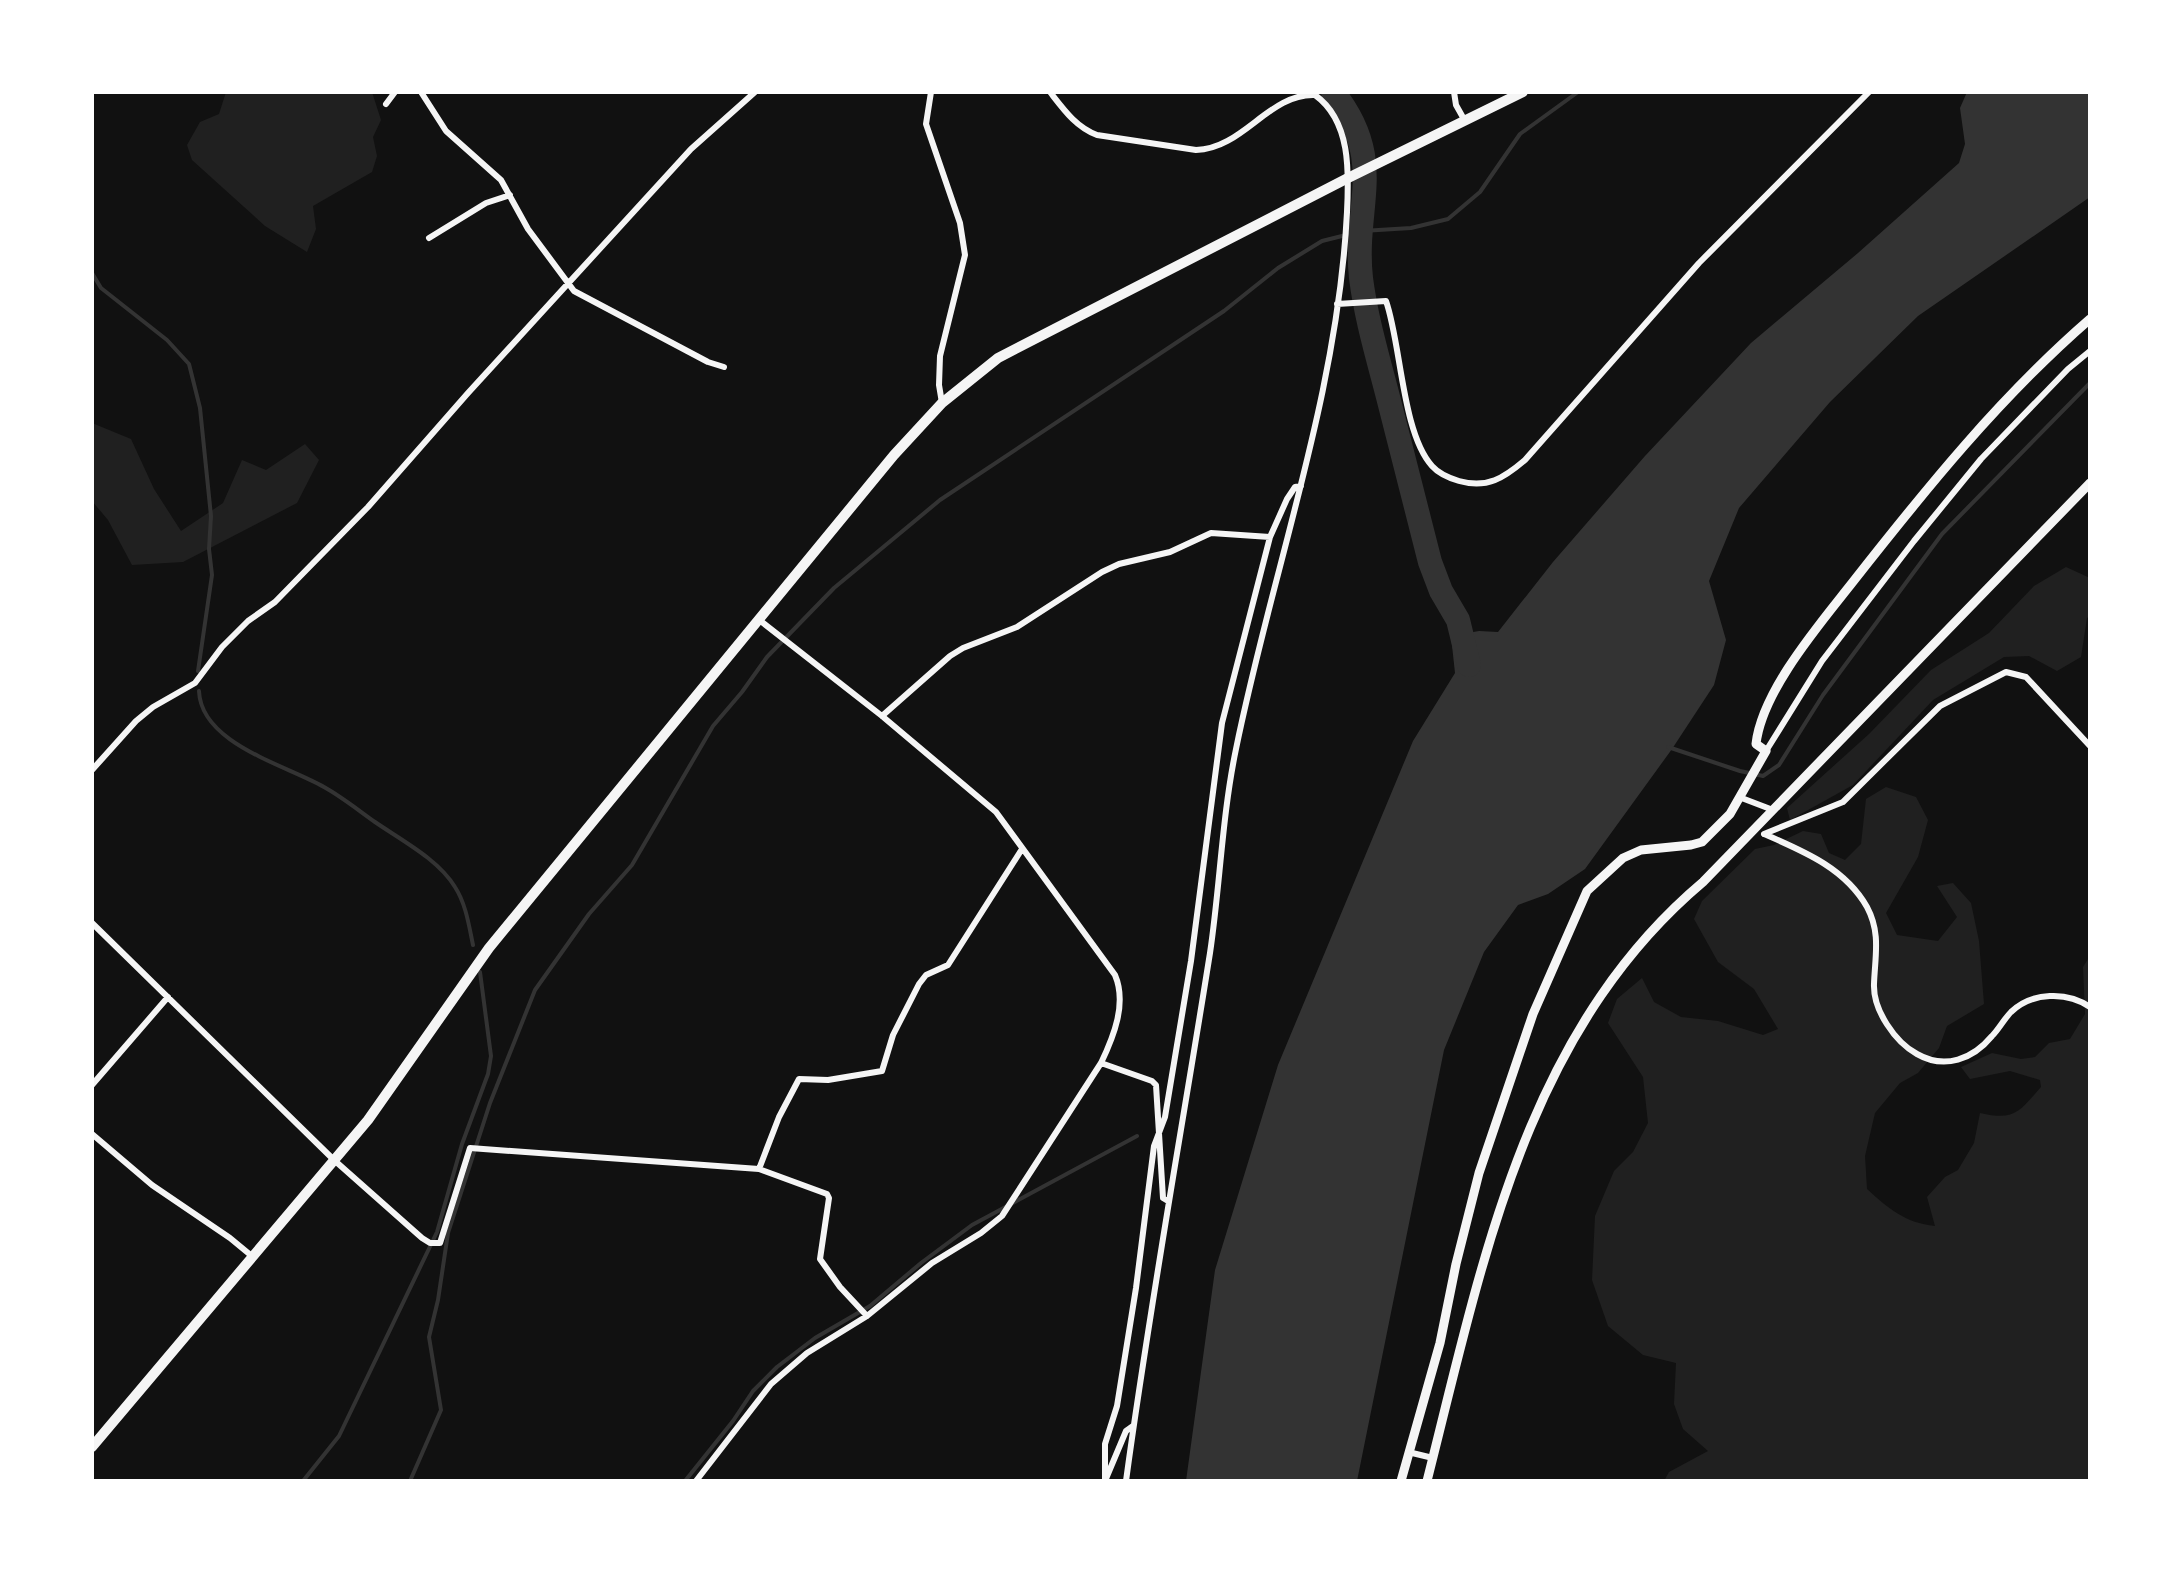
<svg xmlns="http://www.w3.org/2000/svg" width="2182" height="1573" font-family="Mulish,sans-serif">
	<rect width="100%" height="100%" fill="#111"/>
	<path fill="#202020" d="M 226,92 L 372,92 L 381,120 L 373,137 L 377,156 L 372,172 L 313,206 L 316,229 L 307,252 L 265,226 L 192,160 L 187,145 L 200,122 L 219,114 Z
		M 92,423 L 131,439 L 154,489 L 181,531 L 223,503 L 242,460 L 266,470 L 305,444 L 319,460 L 297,503 L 183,562 L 132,565 L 108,520 L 92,501 Z
		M 2066,567 L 2090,578 L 2090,616 L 2087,618 L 2081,657 L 2057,671 L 2029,656 L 2004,657 L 1933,700 L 1853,785 L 1790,820 L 1787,808 L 1869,734 L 1931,670 L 1989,633 L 2034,586 Z
		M 1886,787 L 1916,797 L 1928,820 L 1918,857 L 1886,913 L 1897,935 L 1938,941 L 1957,917 L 1937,886 L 1953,883 L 1971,903 L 1979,941 L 1984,1004 L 1947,1026 L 1939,1048 L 1918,1073 L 1900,1083 L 1875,1113 L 1865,1156 L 1867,1189 C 1888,1208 1905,1223 1935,1226 L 1927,1197 L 1945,1177 L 1958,1170 L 1974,1143 L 1980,1113 C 2015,1121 2019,1112 2041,1087 L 2040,1080 L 2010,1071 L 1970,1079 L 1961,1067 L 1992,1053 L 2021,1059 L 2035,1057 L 2049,1043 L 2070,1039 L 2085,1014 L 2083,967 L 2090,956 L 2090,1481 L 1664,1481 L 1669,1472 L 1708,1451 L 1683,1429 L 1674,1404 L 1676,1363 L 1643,1355 L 1608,1326 L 1592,1280 L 1595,1216 L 1614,1171 L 1633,1152 L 1648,1123 L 1643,1077 L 1608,1023 L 1617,999 L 1642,978 L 1654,1002 L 1681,1017 L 1718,1021 L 1763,1035 L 1778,1029 L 1754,989 L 1718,962 L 1694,919 L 1702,901 L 1755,849 L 1774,845 L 1803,831 L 1821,834 L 1829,853 L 1845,860 L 1861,844 L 1866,799 Z"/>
	<path fill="#333" d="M 1967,92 L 2090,92 L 2090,197 L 1918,316 L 1830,402 L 1739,508 L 1709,581 L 1726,640 L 1714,685 L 1672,749 L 1585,869 L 1548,894 L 1518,905 L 1484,952 L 1444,1050 L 1357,1481 L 1186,1481 L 1215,1270 L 1278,1065 L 1413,741 L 1455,673 L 1451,636 L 1479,631 L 1498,632 L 1553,562 L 1645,456 L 1751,343 L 1858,253 L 1959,163 L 1965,144 L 1960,108 Z"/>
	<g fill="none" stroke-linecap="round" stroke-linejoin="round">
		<path stroke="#333" stroke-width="4" d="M 92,273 L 101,288 L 167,340 L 189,364 L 200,408 L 211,516 L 209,549 L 212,575 L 198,671
			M 199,691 C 201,744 286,765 324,787 C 342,797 358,810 375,822 C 401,840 438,859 455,887 C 466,904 469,926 473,945
			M 1668,747 L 1740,771 L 1763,776 L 1779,765 L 1823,695 L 1942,534 L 2090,383
			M 303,1481 L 339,1436 L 437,1232 L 462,1144 L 488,1074 L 491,1056 L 480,972
			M 410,1481 L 441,1410 L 429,1337 L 438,1300 L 448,1233 L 490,1103 L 535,990 L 589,914 L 632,865 L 713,726 L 742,692 L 767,657 L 834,588 L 940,500 L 1224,311 L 1278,268 L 1322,241 L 1362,231 L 1411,228 L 1448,219 L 1480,192 L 1520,134 L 1578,92
			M 685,1481 L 733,1421 L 753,1391 L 777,1367 L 815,1338 L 870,1306 L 921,1263 L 972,1225 L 1137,1136"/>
		<path stroke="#333" stroke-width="24" d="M 1333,92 C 1388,161 1353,205 1361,278 C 1366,318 1378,358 1388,397 C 1402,452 1416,507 1430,562 L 1441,591 L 1458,620 L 1469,665"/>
		<path stroke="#f5f5f5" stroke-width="6" d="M 421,92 L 446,131 L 501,180 L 528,229 L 574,291 L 708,362 L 724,367
			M 931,92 L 926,124 L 960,223 L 965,255 L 940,356 L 939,385 L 942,403
			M 1050,92 C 1064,110 1076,127 1097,135 L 1196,150 C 1243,149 1269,93 1315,95 C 1351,121 1349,172 1347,212 C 1338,395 1272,571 1236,749 C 1222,816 1220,886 1210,953 C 1182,1129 1150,1304 1126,1481
			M 1454,92 L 1456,105 L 1465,121
			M 386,104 L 395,92
			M 429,238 L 486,203 L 510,195
			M 1337,304 L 1386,301 C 1401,343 1402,433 1432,466 C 1439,474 1449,478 1459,481 C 1487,489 1504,478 1525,460 L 1699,263 L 1869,92
			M 882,716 L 950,656 L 963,648 L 1017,627 L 1102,572 L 1119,564 L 1170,552 L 1211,533 L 1270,537
			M 1766,751 L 1822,661 L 1914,541 L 1981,459 L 2068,369 L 2090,351
			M 92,770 L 136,721 L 153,707 L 195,683 L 222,647 L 248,621 L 275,602 L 368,507 L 468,393 L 691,149 L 755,92
			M 1739,797 L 1773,810
			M 1764,834 C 1803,851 1845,868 1867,907 C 1881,933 1875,956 1874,984 C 1873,1010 1895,1042 1917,1054 C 1945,1070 1973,1059 1992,1036 C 1999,1029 2004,1019 2011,1012 C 2032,992 2067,991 2090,1007
			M 1764,834 L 1843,802 L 1940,706 L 2006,672 L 2026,677 L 2090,746
			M 92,923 L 334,1160 L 422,1238 L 430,1243 L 440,1243 L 470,1148 L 759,1169 L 779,1117 L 799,1079 L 828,1080 L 882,1071 L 893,1035 L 919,984 L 926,975 L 948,965 L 1022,849
			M 1101,1063 L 1152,1081 L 1156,1085 L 1163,1198 L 1168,1201
			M 92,1085 L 168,997
			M 92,1134 L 152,1185 L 230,1238 L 253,1257
			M 759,1169 L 827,1194 L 829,1198 L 820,1259 L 840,1287 L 867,1316
			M 1408,1452 L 1433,1458
			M 696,1481 L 771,1384 L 807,1353 L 867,1316 L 932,1263 L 981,1233 L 1002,1216 L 1101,1063 C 1114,1036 1127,1003 1115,975 L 996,812 L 882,716 L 758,619
			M 1105,1481 L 1105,1444 L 1117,1406 L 1136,1288 L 1154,1146 L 1165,1117 L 1191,961 L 1222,723 L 1270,537 L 1287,499 L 1295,487 L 1301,486
			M 1105,1481 L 1126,1431 L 1133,1426"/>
		<path stroke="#f5f5f5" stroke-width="9" d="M 1401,1481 L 1440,1343 L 1456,1264 L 1479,1173 L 1533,1014 L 1587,891 L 1623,858 L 1641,850 L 1691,845 L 1702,842 L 1730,814 L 1766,751 L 1756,744 C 1762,691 1819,625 1852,583 C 1925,490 2000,397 2090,319
			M 1427,1481 C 1482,1265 1524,1033 1703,882 L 2090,483"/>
		<path stroke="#f5f5f5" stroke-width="10" d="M 92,1447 L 368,1120 L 489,948 L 894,455 L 942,403 L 998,358 L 1346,179 L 1523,92"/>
	</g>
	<rect width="2182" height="1573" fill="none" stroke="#ffffff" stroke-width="188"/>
</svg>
